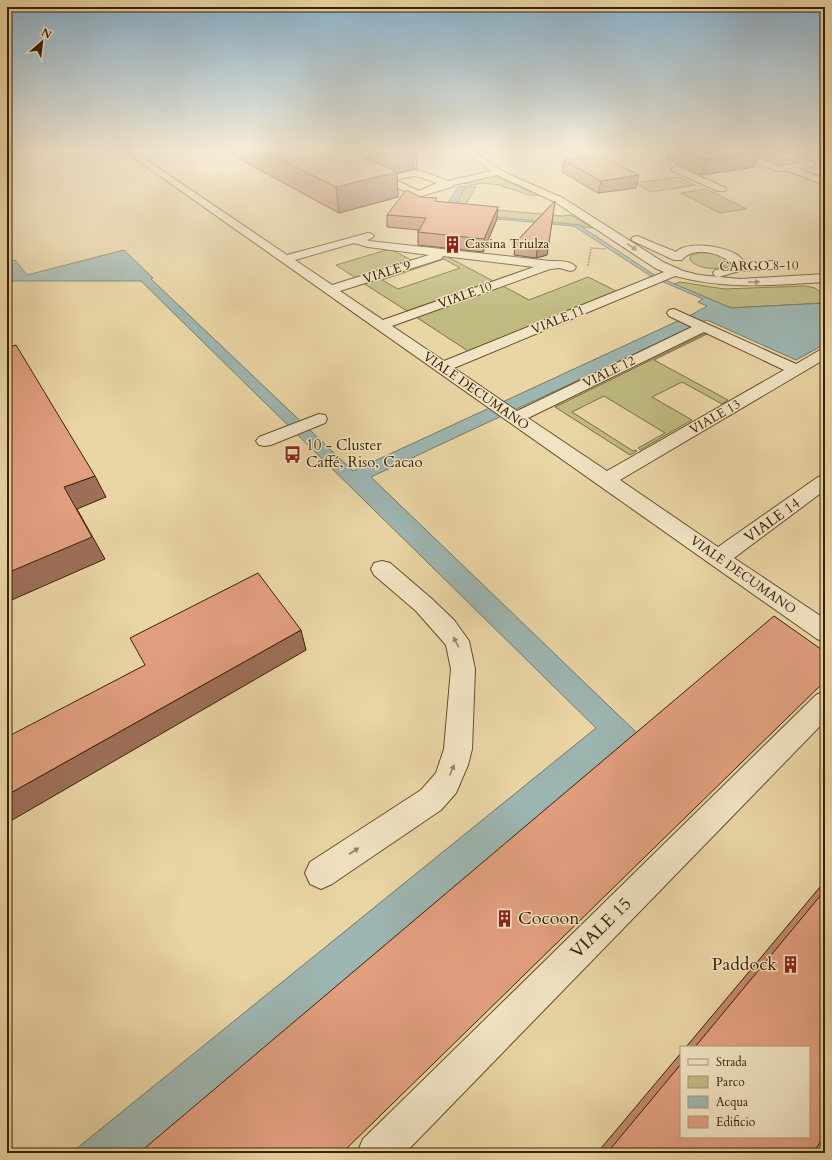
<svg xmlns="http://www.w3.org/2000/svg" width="832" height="1160" font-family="Cardo,serif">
	<rect width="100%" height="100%" fill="#ead5a4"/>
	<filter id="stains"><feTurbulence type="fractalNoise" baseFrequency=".005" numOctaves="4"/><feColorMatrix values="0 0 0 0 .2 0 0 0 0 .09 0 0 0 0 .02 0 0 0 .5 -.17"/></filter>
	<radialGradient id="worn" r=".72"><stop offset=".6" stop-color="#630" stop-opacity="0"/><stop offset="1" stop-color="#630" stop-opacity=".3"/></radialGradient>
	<path fill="#bfbb80" stroke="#7c6e42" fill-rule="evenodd" d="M 494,176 L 539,195 C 528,198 514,188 503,187 L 503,185 L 479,183 L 477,185 L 461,183 Z
		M 678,177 L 695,185 L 651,192 L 635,183 Z
		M 466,186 L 476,187 L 464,207 L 562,216 L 571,215 L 593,228 L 451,213 Z
		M 706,189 L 747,209 L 720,213 L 681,193 Z
		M 390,249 L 411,260 L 356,278 L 336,265 Z
		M 699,253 C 709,253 722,253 728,263 L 727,265 C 716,271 698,269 690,260 L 691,255 Z
		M 446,256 L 493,281 L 407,311 L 363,283 ZM 444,259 L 460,268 L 398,289 L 382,280 Z
		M 588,277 L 616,291 L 468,351 L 416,317 L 503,286 L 529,300 Z
		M 680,282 L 724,289 L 805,286 L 815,288 L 825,296 L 825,303 L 731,308 L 674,284 Z
		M 706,333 L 707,334 L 654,360 L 728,400 L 722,404 L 682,382 L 652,397 L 692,420 L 640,450 L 638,448 L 665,433 L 604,396 L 572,412 L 633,451 L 635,450 L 637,451 L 630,455 L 555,407 Z"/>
	<path fill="#9db6b1" stroke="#757a6b" d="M 466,186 L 452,213 L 581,225 L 582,227 L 656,276 L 731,308 L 825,303 L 825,344 L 796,360 L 707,320 L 371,477 L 638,734 L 143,1153 L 71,1153 L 596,728 L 141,281 L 7,281 L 7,262 L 15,260 L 27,275 L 124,250 L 153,278 L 151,279 L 353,471 L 693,314 L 707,306 L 698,302 L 703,299 L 652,277 L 574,226 L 441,214 L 458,187 Z"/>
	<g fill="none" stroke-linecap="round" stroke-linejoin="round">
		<defs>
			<path id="minor" d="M 123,150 L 132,150 L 287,255 L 368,233 L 372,234 L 374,236 L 372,238 L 367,240 L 369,241 L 550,261 C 559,261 570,260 576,267 L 574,270 L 570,271 L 560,268 L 550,269 L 392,326 L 444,361 L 664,272 L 655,268 L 555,202 L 497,175 L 454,185 L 452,187 L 418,197 L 384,182 L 382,180 L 384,178 L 413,170 L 425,172 L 448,181 L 491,171 L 462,150 L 471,150 L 508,174 L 563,198 L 663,262 L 683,271 L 699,275 L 740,279 L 825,274 L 825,282 C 771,285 729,290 675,276 L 454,368 L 517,411 L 692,327 L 669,316 L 667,313 L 669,310 L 674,309 L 796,364 L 820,350 L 825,349 L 825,359 L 620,480 L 718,547 L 818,477 L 825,475 L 825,490 L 734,558 L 825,619 L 825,642 L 817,639 ZM 413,176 L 420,177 L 437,183 L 419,191 L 396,180 ZM 354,243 L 368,247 L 429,255 L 332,285 L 295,260 ZM 443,256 L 534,267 L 383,320 L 340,291 L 441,259 ZM 704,332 L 784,370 L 607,471 L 528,418 Z
				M 776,150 L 813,162 L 815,164 L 813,166 L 799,169 L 825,179 L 825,185 L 788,171 L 776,171 L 744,159 L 743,157 L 747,154 ZM 777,155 L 800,163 L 780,166 L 758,158 Z
				M 676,166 L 724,187 L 726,189 L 724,191 L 718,191 L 673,171 L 671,169 Z
				M 637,236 L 676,252 C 687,239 742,247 744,264 L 772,261 L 776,262 L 778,265 L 776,268 L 772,269 L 739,271 L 719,277 L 715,276 L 713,273 L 715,270 L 727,268 L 732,263 C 719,253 694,245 682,260 L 674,260 L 633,241 L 631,239 L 633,237 Z
				M 319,414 L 325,415 L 327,419 L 325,423 L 271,445 L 265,446 L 259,445 L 256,441 L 259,437 Z
				M 382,561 L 390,563 L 432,599 L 454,620 L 469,641 L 475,669 L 472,749 L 468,765 L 456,793 L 441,810 L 332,884 L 321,889 L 310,884 L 305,873 L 310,862 L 421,790 L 436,773 L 444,749 L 451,669 L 446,645 L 416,611 L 374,575 L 371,569 L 374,563 Z
				M 825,691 L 825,721 L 405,1153 L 357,1153 L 363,1139 L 816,695 Z"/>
		</defs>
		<use href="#minor" stroke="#664e2b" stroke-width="2"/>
		<path stroke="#3a2103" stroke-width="1.5" stroke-dasharray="0.5 1" stroke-linecap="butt" d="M 588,266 L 591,248 L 605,249"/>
		<use href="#minor" fill="#f1e4c4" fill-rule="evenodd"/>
	</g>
	<path fill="#c2896d" stroke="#3a2103" d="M 223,150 L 428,150 L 417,152 L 417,169 L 413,169 L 397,173 L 398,197 L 339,213 Z
		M 669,150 L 756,150 L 760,151 L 754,167 L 701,175 L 667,159 Z
		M 564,160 L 636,188 L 598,193 L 562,172 Z
		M 421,197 L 497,219 L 483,252 L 418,245 L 418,232 L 419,230 L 387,227 L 387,215 Z
		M 555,201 L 547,255 L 536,258 L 514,255 L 516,242 Z
		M 825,881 L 825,1135 L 813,1153 L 597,1153 L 681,1053 L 681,1137 L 809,1047 L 686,1047 Z"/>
	<path fill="#9e6f59" stroke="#3a2103" d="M 395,150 L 413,150 L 413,169 L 397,173 L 398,197 L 339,213 L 336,187 L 364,158 Z
		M 417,150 L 428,150 L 417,152 Z
		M 760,151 L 754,167 L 701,175 L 706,159 Z
		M 639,175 L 636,188 L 598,193 L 601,181 Z
		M 498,207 L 497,219 L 483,252 L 484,239 Z
		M 549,242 L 547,255 L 536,258 L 538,245 Z
		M 95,476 L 106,497 L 77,509 L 105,559 L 7,602 L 7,573 L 64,487 Z
		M 301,630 L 306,650 L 7,823 L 7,795 Z
		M 7,671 L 10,679 L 7,680 Z"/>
	<path fill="#e29f7f" stroke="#3a2103" d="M 262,150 L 395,150 L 364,158 L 397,172 L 336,187 Z
		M 685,150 L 756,150 L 760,151 L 706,159 Z
		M 600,155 L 639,175 L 601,181 L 564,160 Z
		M 406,190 L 421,197 L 437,198 L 435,201 L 498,207 L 484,239 L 418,232 L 426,218 L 387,215 Z
		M 555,201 L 549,242 L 538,245 L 516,242 Z
		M 16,345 L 95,476 L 64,487 L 92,537 L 7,573 L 7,348 Z
		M 258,573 L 301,630 L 7,795 L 7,737 L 145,665 L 130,638 Z
		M 774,616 L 825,652 L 825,681 L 342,1153 L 139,1153 Z
		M 825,890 L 825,1135 L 813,1153 L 607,1153 L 681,1064 L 681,1137 L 809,1137 L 809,1047 L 695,1047 Z"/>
	<defs><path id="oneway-solid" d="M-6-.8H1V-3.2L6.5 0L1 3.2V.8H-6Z"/></defs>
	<g fill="#968264">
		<use href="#oneway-solid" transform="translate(632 247) rotate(33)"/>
		<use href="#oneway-solid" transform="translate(754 282) rotate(-3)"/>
		<use href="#oneway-solid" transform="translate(456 642) rotate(-117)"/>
		<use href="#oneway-solid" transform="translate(452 770) rotate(-66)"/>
		<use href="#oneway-solid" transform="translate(354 851) rotate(-33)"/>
	</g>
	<linearGradient id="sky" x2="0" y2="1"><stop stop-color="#8ab5d2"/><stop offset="0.48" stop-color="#f6ecd6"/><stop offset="1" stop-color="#f6ecd6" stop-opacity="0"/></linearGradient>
	<rect width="832" height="312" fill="url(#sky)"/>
	<defs>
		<symbol id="building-bare" viewBox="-9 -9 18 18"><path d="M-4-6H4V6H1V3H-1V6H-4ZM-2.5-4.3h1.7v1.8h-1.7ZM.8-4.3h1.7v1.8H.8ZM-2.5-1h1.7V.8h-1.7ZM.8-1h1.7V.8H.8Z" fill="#8f2418" stroke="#f1e4c4" stroke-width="2.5" paint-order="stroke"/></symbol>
		<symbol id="bus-bare" viewBox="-9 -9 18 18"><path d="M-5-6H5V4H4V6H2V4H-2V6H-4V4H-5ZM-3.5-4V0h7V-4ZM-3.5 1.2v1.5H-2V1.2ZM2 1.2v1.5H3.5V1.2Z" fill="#8f2418" stroke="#f1e4c4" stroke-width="2.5" paint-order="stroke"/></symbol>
	</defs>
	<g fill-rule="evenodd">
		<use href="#building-bare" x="440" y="232" width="25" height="25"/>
		<use href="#bus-bare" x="280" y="442" width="25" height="25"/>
		<use href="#building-bare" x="492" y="906" width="25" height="25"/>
		<use href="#building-bare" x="778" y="952" width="25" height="25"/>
	</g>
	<g text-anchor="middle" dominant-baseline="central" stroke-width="3" stroke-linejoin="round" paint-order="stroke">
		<g font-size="13" fill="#3a2103" stroke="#f1e4c4" text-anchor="start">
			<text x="465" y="244">Cassina Triulza</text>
		</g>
		<g font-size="13" fill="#3a2103" stroke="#f1e4c4">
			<text transform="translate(759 266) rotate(-1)">CARGO 8-10</text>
			<text transform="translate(387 272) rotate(-18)">VIALE 9</text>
			<text transform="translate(465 295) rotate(-20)">VIALE 10</text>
			<text transform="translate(558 320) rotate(-22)">VIALE 11</text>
			<text transform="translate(609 372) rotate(-26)">VIALE 12</text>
			<text transform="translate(476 391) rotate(35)">VIALE DECUMANO</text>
			<text transform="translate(715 417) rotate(-30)">VIALE 13</text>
			<text transform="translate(743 575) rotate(35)">VIALE DECUMANO</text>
		</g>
		<g font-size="15" fill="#3a2103" stroke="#f1e4c4" text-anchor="start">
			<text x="306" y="445">10 - Cluster<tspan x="306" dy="17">Caffé, Riso, Cacao</tspan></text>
		</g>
		<g font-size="15" fill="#3a2103" stroke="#f1e4c4">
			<text transform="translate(772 520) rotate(-36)">VIALE 14</text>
		</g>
		<g font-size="18" fill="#3a2103" stroke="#f1e4c4" text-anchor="start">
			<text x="518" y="918">Cocoon</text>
			<text x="777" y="964" text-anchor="end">Paddock</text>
		</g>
		<g font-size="18" fill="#3a2103" stroke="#f1e4c4">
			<text transform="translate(601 928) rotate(-45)">VIALE 15</text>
		</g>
	</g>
	<rect width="832" height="1160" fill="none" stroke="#ead5a4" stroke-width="24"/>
	<rect x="8" y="8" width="816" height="1144" fill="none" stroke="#3a2103" stroke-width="2"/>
	<rect x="12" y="12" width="808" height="1136" fill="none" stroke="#3a2103"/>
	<rect x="680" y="1046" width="130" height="92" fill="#f1e4c4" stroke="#a89677"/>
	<rect x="688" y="1059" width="20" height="6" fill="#f1e4c4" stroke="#a89677"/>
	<text x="716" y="1066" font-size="12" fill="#3a2103">Strada</text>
	<rect x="688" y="1076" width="20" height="12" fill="#bfbb80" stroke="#a89677"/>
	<text x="716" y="1086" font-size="12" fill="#3a2103">Parco</text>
	<rect x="688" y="1096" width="20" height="12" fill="#9db6b1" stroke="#a89677"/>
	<text x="716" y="1106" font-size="12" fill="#3a2103">Acqua</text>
	<rect x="688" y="1116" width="20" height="12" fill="#e29f7f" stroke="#a89677"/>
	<text x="716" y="1126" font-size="12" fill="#3a2103">Edificio</text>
	<g transform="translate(42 42) rotate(28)" stroke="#f1e4c4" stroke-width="3" paint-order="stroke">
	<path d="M0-3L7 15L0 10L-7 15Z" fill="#3a2103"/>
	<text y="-6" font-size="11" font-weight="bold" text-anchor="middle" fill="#3a2103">N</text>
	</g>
	<rect width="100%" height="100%" filter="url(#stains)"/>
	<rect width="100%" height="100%" fill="url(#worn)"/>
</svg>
